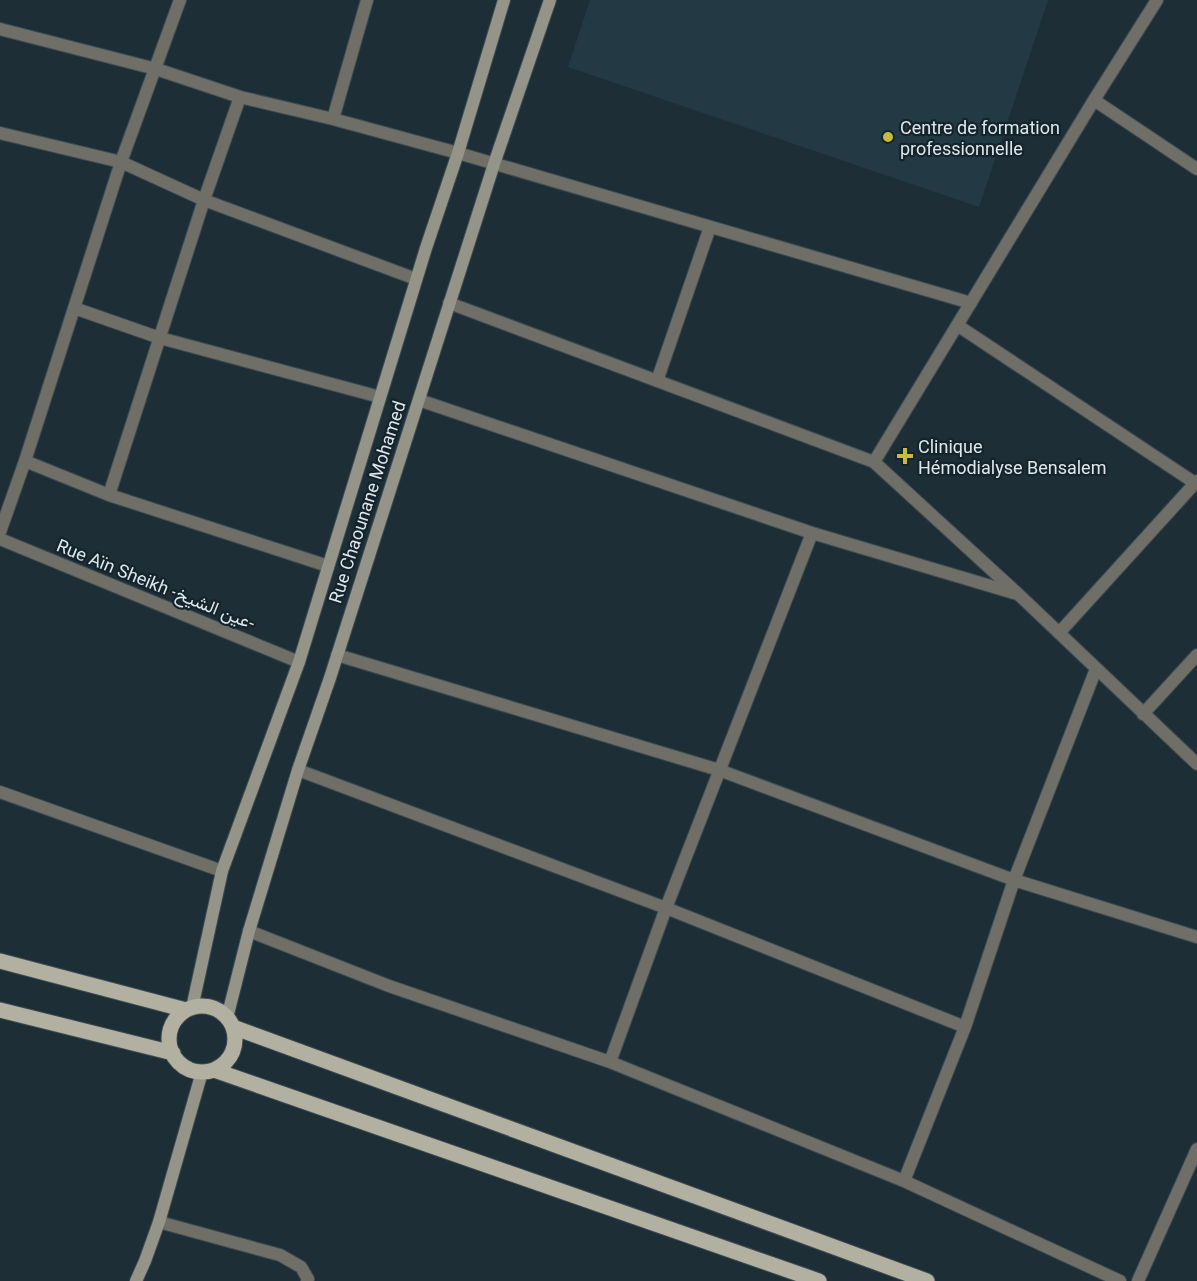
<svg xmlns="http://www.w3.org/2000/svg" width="1197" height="1281" font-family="Roboto,Vazirmatn,sans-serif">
	<rect width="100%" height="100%" fill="#1e2e36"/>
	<path fill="#233a45" d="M 590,0 L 1048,0 L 979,207 L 568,67 Z"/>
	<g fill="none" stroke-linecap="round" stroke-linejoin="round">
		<defs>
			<path id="street" d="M 0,29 L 156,69 L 240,97 L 333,119 L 458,153 L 971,303
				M 1094,100 L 1197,169
				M 333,119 L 367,0
				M 0,133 L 121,162 L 204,200 L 416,279
				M 449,303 L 874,462 L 1018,594 L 1197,764
				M 74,308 L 160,338 L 380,397
				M 957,325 L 1195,483
				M 657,381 L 710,227
				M 419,400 L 812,533 L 1014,593
				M 25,461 L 109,495 L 328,566
				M 874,462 L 1094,100 L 1157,0
				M 109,495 L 204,200 L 240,97
				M 0,532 L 25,461 L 121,162 L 180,0
				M 0,539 L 299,662
				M 1059,633 L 1197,481
				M 337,655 L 719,770 L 1014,880 L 1197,937
				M 1143,714 L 1197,655
				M 298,770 L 666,908 L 965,1027
				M 0,792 L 222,871
				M 249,931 L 389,986 L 610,1062 L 904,1181 L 1120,1281
				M 610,1062 L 666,908 L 812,533
				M 904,1181 L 965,1027 L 1014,880 L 1096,669
				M 159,1222 L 280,1255 L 301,1267 L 308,1279 L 307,1281
				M 1138,1281 L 1197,1149"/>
			<path id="secondary" d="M 192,1008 L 222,871 L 299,662 L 426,248 L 458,153 L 504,0
				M 227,1018 L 249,931 L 298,770 L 330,678 L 494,164 L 550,0
				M 136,1281 L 145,1261 L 159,1222 L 202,1072"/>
			<path id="primary" d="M 0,961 L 186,1010
				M169 1039a33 33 0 1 1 66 0a33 33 0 1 1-66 0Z
				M 0,1010 L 173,1053
				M 233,1027 L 927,1281
				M 214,1070 L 819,1281"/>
		</defs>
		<use href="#street" stroke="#3d4c53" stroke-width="14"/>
		<use href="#secondary" stroke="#3d4c53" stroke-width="14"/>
		<use href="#primary" stroke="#3d4c53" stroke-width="17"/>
		<use href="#street" stroke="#6f6e67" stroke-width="12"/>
		<use href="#secondary" stroke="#959488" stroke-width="12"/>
		<use href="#primary" stroke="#b2b1a1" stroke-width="15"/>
	</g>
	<g fill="#c7bb3b" stroke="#15242c" stroke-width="2">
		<circle cx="888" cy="137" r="6"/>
		<path d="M902 447h6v6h6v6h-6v6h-6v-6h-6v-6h6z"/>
	</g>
	<g text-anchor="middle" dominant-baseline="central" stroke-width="4.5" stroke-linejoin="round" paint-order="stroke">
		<g font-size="18" fill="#dde7ec" stroke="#15242c" text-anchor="start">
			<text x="900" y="127">Centre de formation<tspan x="900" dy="21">professionnelle</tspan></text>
			<text x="918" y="446">Clinique<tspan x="918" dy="21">Hémodialyse Bensalem</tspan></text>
		</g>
		<g font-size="18" fill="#dde7ec" stroke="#15242c">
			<text transform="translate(367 502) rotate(-72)">Rue Chaounane Mohamed</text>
			<text transform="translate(156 584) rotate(22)">Rue Aïn Sheikh -عين الشيخ-</text>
		</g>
	</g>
</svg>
